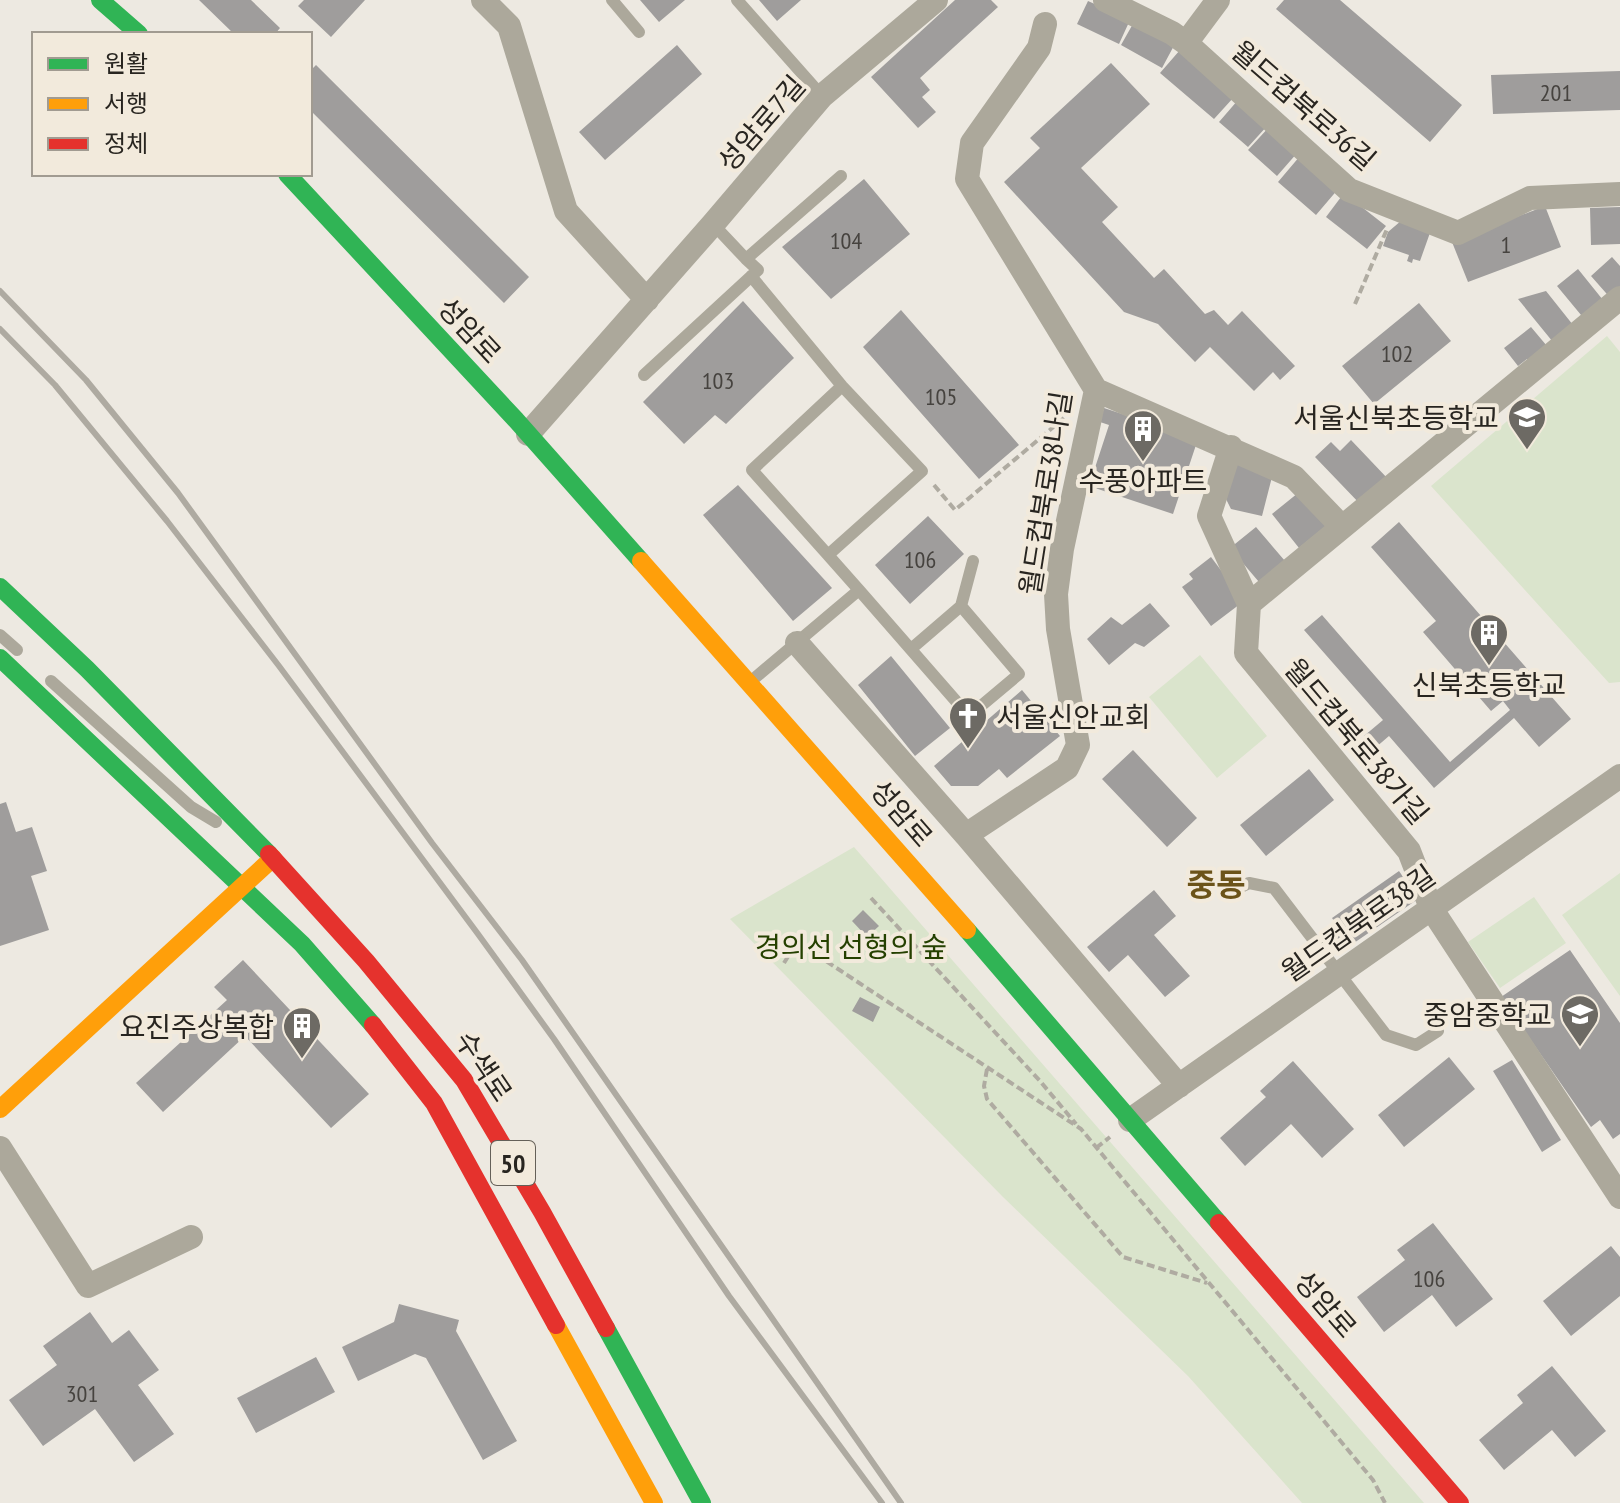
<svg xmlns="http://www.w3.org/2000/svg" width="1620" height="1503" font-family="'PT Sans Narrow','Noto Sans KR',sans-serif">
	<rect width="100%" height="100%" fill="#ede9e1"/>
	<path fill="#dae4cc" d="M 1607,336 L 1620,352 L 1620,682 L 1609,683 L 1431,486 Z
		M 1200,655 L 1267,736 L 1217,778 L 1149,697 Z
		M 854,847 L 1424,1503 L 1302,1503 L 1188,1376 L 1003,1197 L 730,919 Z
		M 1620,873 L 1620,996 L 1562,915 Z
		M 1534,897 L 1566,943 L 1500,988 L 1468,942 Z"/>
	<path fill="#9f9d9c" d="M 199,0 L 251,0 L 280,28 L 275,34 L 234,34 Z
		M 304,0 L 365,0 L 331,37 L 298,6 Z
		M 640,0 L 685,0 L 659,22 Z
		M 759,0 L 801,0 L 777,21 Z
		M 955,0 L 991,0 L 998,7 L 920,78 L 930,90 L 922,97 L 936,112 L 918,128 L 871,77 Z
		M 1284,0 L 1340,0 L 1462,105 L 1430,142 L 1276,9 Z
		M 1088,1 L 1130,20 L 1119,44 L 1077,24 Z
		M 1134,22 L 1177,40 L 1162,68 L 1121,45 Z
		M 677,45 L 702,74 L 605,160 L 579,132 Z
		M 1180,50 L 1234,97 L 1214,119 L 1160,73 Z
		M 1111,63 L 1150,104 L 1081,168 L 1118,207 L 1102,222 L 1154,278 L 1164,269 L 1205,314 L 1214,310 L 1228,325 L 1242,311 L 1295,366 L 1280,380 L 1273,372 L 1254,391 L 1210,347 L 1195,362 L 1158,324 L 1124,312 L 1004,182 L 1040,148 L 1030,138 Z
		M 316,65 L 529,277 L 504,303 L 310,110 L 310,71 Z
		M 1620,71 L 1620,110 L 1493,114 L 1491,75 Z
		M 1238,100 L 1268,125 L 1248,147 L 1219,122 Z
		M 1270,126 L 1298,152 L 1277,176 L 1248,150 Z
		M 1300,156 L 1339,188 L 1316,215 L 1278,182 Z
		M 864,179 L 910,234 L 831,299 L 782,247 Z
		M 1344,193 L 1386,226 L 1367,249 L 1326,217 Z
		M 1545,206 L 1561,247 L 1468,282 L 1452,242 Z
		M 1620,207 L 1620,244 L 1591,245 L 1590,208 Z
		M 1402,220 L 1431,230 L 1420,261 L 1413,259 L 1412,263 L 1407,261 L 1409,255 L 1383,246 L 1388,232 Z
		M 1612,257 L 1620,266 L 1620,295 L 1613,301 L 1591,276 Z
		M 1578,269 L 1607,305 L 1586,321 L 1557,286 Z
		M 1546,291 L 1577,330 L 1557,347 L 1518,299 Z
		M 743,301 L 794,358 L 726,424 L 715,415 L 684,444 L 643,402 Z
		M 1419,303 L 1451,341 L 1374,404 L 1342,366 Z
		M 901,310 L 1019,445 L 979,479 L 863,347 Z
		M 1531,327 L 1552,352 L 1534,367 L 1527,359 L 1518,366 L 1504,348 Z
		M 1104,408 L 1198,439 L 1173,514 L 1089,486 L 1109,425 L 1100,422 Z
		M 1351,440 L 1389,480 L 1362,506 L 1315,457 L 1331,442 L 1340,451 Z
		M 1235,463 L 1273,473 L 1262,516 L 1231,509 L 1226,499 Z
		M 738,485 L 832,588 L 793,621 L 703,515 Z
		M 1298,493 L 1326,526 L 1299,548 L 1272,514 Z
		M 928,516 L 964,554 L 910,604 L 875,565 Z
		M 1399,522 L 1571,719 L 1539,747 L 1514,718 L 1434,788 L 1389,736 L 1375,748 L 1364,736 L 1383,720 L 1304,630 L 1322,615 L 1450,762 L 1510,710 L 1503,701 L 1491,711 L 1423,632 L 1436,621 L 1371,547 Z
		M 1256,527 L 1285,561 L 1259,582 L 1230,548 Z
		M 1211,557 L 1244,601 L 1211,626 L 1182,587 L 1193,579 L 1189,574 Z
		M 1150,603 L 1170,626 L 1144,647 L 1135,643 L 1109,665 L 1087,639 L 1111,617 L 1122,625 Z
		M 891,656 L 950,728 L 915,756 L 858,685 Z
		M 1022,690 L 1060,736 L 1007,778 L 999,769 L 978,786 L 951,786 L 934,766 Z
		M 1133,750 L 1197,818 L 1167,847 L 1102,779 Z
		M 1309,769 L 1334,800 L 1266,856 L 1240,825 Z
		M 6,802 L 16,832 L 32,827 L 47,871 L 31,876 L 49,930 L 0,946 L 0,804 Z
		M 1399,871 L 1418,899 L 1351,945 L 1332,918 Z
		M 1154,890 L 1176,916 L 1154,935 L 1190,976 L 1165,997 L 1128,955 L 1109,972 L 1087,947 Z
		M 863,910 L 879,926 L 867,937 L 852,921 Z
		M 1336,931 L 1346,947 L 1336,954 L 1326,938 Z
		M 1570,950 L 1620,1023 L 1620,1134 L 1613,1139 L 1600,1120 L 1591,1127 L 1501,997 Z
		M 243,960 L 369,1094 L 331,1128 L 245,1036 L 163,1112 L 136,1083 L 227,1000 L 214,987 Z
		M 860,997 L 880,1007 L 873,1022 L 852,1011 Z
		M 1449,1057 L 1475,1089 L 1404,1147 L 1378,1115 Z
		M 1512,1060 L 1561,1140 L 1542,1152 L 1493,1071 Z
		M 1293,1061 L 1354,1129 L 1322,1158 L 1291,1124 L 1245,1166 L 1220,1138 L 1266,1097 L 1260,1091 Z
		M 1433,1223 L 1493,1299 L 1456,1327 L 1432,1295 L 1384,1332 L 1357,1297 L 1405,1260 L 1397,1250 Z
		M 1611,1246 L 1620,1257 L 1620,1296 L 1571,1336 L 1543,1301 Z
		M 399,1304 L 459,1320 L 456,1331 L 517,1441 L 483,1460 L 426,1358 L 415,1354 L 358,1381 L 342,1347 L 394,1322 Z
		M 90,1312 L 112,1343 L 129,1330 L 159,1370 L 138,1385 L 174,1434 L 134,1462 L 95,1409 L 43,1446 L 9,1400 L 57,1365 L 43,1346 Z
		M 316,1357 L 335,1392 L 256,1433 L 237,1398 Z
		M 1552,1366 L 1606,1431 L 1575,1457 L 1552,1430 L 1504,1470 L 1479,1440 L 1523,1403 L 1517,1395 Z"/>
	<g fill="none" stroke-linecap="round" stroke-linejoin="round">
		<path stroke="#afaba1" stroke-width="4" stroke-dasharray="8 4" stroke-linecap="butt" d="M 1355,304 L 1387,229
			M 934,485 L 955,510 L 1064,418
			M 871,898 L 1040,1081 L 1076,1124
			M 784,963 L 797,942 L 1081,1129 L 1373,1480 L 1385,1503
			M 987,1069 L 984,1086 L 987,1099 L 1123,1257 L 1207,1283
			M 1096,1148 L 1110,1137"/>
		<path stroke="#aca89b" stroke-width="12" d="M 612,0 L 639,32
			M 737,0 L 822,96
			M 713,224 L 746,259
			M 751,276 L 842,386 L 922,471 L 828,555 L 752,470 L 842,386
			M 644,375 L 758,270 L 746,259 L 841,176
			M 859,590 L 969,716 L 1019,674 L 961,606 L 911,649
			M 961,606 L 973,561
			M 0,635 L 17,650
			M 51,681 L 191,807 L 216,822
			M 750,682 L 859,590 L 828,555
			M 1228,893 L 1249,883 L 1274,888 L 1386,1035 L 1416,1045 L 1438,1031"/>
		<path stroke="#aca89b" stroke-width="24" d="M 483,0 L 509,26 L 566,211 L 647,300
			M 1105,0 L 1172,33 L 1186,43
			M 1218,0 L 1186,43 L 1349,190 L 1458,233 L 1530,198 L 1620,194
			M 1045,24 L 1039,48 L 972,143 L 967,179 L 1096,390 L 1062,549 L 1056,594 L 1058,629 L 1078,745 L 1067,768 L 966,835 L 1179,1086
			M 1620,298 L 1249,604 L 1246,653 L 1409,851 L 1431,908 L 1620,1197
			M 1096,390 L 1294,477 L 1342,527
			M 528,434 L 713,224 L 822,96 L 936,0
			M 1231,447 L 1209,516 L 1249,604
			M 797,643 L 966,835
			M 1130,1120 L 1620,776
			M 0,1148 L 88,1286 L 191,1237"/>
		<path stroke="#30b455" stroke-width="18" d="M 100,0 L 139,34
			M 287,174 L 516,420 L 641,561
			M 0,587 L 87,669 L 269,854
			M 0,658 L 302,944 L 373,1025
			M 967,930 L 1219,1223
			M 606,1328 L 702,1503"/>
		<path stroke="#ff9f0a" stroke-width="18" d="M 641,561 L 967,930
			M 0,1109 L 273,858
			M 556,1325 L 654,1503"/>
		<path stroke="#e5322d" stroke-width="18" d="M 269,854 L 366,961 L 464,1080 L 542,1212 L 606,1328
			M 373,1025 L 434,1103 L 556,1325
			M 1219,1223 L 1460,1503"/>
		<path stroke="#aeaaa1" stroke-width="6" d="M 0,291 L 86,380 L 178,493 L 432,843 L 522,960 L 901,1503
			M 0,329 L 55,385 L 167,521 L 279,666 L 478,934 L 554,1039 L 729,1296 L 882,1503"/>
	</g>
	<defs>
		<symbol id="school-pin" viewBox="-11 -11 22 30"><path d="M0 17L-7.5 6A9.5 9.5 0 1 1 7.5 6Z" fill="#6d6a64" stroke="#f2eadc"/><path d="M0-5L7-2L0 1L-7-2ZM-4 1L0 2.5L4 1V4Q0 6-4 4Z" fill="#fff"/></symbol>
		<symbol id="building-pin" viewBox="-11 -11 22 30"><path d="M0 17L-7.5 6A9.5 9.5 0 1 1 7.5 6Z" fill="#6d6a64" stroke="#f2eadc"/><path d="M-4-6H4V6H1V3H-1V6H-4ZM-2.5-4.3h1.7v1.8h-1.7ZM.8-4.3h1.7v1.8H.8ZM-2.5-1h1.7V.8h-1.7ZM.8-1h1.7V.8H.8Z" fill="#fff"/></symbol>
		<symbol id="church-pin" viewBox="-11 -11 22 30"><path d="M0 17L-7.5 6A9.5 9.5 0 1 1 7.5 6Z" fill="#6d6a64" stroke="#f2eadc"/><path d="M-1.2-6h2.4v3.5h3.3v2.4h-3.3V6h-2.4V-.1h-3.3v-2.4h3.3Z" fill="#fff"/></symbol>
	</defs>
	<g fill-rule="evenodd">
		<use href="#school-pin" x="1505" y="395" width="44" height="60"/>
		<use href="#building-pin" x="1121" y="407" width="44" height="60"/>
		<use href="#building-pin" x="1467" y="611" width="44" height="60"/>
		<use href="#church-pin" x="946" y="694" width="44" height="60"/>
		<use href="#school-pin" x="1558" y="992" width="44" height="60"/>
		<use href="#building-pin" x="280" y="1004" width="44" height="60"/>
	</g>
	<g text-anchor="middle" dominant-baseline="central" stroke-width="8" stroke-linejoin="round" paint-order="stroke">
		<g font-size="24" fill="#46433f">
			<text x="1556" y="92">201</text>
			<text x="846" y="240">104</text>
			<text x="1506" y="244">1</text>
			<text x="1397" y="353">102</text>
			<text x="718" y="380">103</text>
			<text x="941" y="396">105</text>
			<text x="920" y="559">106</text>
			<text x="1429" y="1278">106</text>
			<text x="82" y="1393">301</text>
		</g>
		<rect fill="#f2eadc" stroke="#656058" stroke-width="2" x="491" y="1141" width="44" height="44" rx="6"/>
		<g font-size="26" font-weight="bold" fill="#282520">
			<text x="513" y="1163">50</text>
		</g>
		<g font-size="28" fill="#282520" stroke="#f2eadc">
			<text transform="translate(1304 105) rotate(41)">월드컵북로36길</text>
			<text transform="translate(761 123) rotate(-49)">성암로7길</text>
			<text transform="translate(470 330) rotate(47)">성암로</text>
			<text transform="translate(1045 493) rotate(-81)">월드컵북로38나길</text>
			<text transform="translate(1357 741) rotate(50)">월드컵북로38가길</text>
			<text transform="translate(902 813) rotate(49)">성암로</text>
			<text transform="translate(1358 923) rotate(-35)">월드컵북로38길</text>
			<text transform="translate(484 1066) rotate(56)">수색로</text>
			<text transform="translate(1326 1304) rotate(49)">성암로</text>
		</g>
		<g font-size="28" fill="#282520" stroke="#f2eadc" text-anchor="end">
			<text x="1499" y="417">서울신북초등학교</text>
			<text x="1143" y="480" text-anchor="middle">수풍아파트</text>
			<text x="1489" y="684" text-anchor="middle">신북초등학교</text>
			<text x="996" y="716" text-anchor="start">서울신안교회</text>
			<text x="1552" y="1014">중암중학교</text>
			<text x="274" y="1026">요진주상복합</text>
		</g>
		<g font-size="28" fill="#254000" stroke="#f2eadc">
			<text x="851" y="946">경의선 선형의 숲</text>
		</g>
		<g font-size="32" font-weight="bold" fill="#6b5319" stroke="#f2eadc">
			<text x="1216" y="884">중동</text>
		</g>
	</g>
	<rect x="32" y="32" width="280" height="144" fill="#f2eadc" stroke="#a19b91" stroke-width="2"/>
	<rect x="48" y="58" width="40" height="12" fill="#30b455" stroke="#a19b91" stroke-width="2"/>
	<text x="104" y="72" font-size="24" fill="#282520">원활</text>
	<rect x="48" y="98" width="40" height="12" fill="#ff9f0a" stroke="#a19b91" stroke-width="2"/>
	<text x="104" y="112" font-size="24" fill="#282520">서행</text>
	<rect x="48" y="138" width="40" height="12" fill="#e5322d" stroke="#a19b91" stroke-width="2"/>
	<text x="104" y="152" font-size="24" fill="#282520">정체</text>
</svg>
